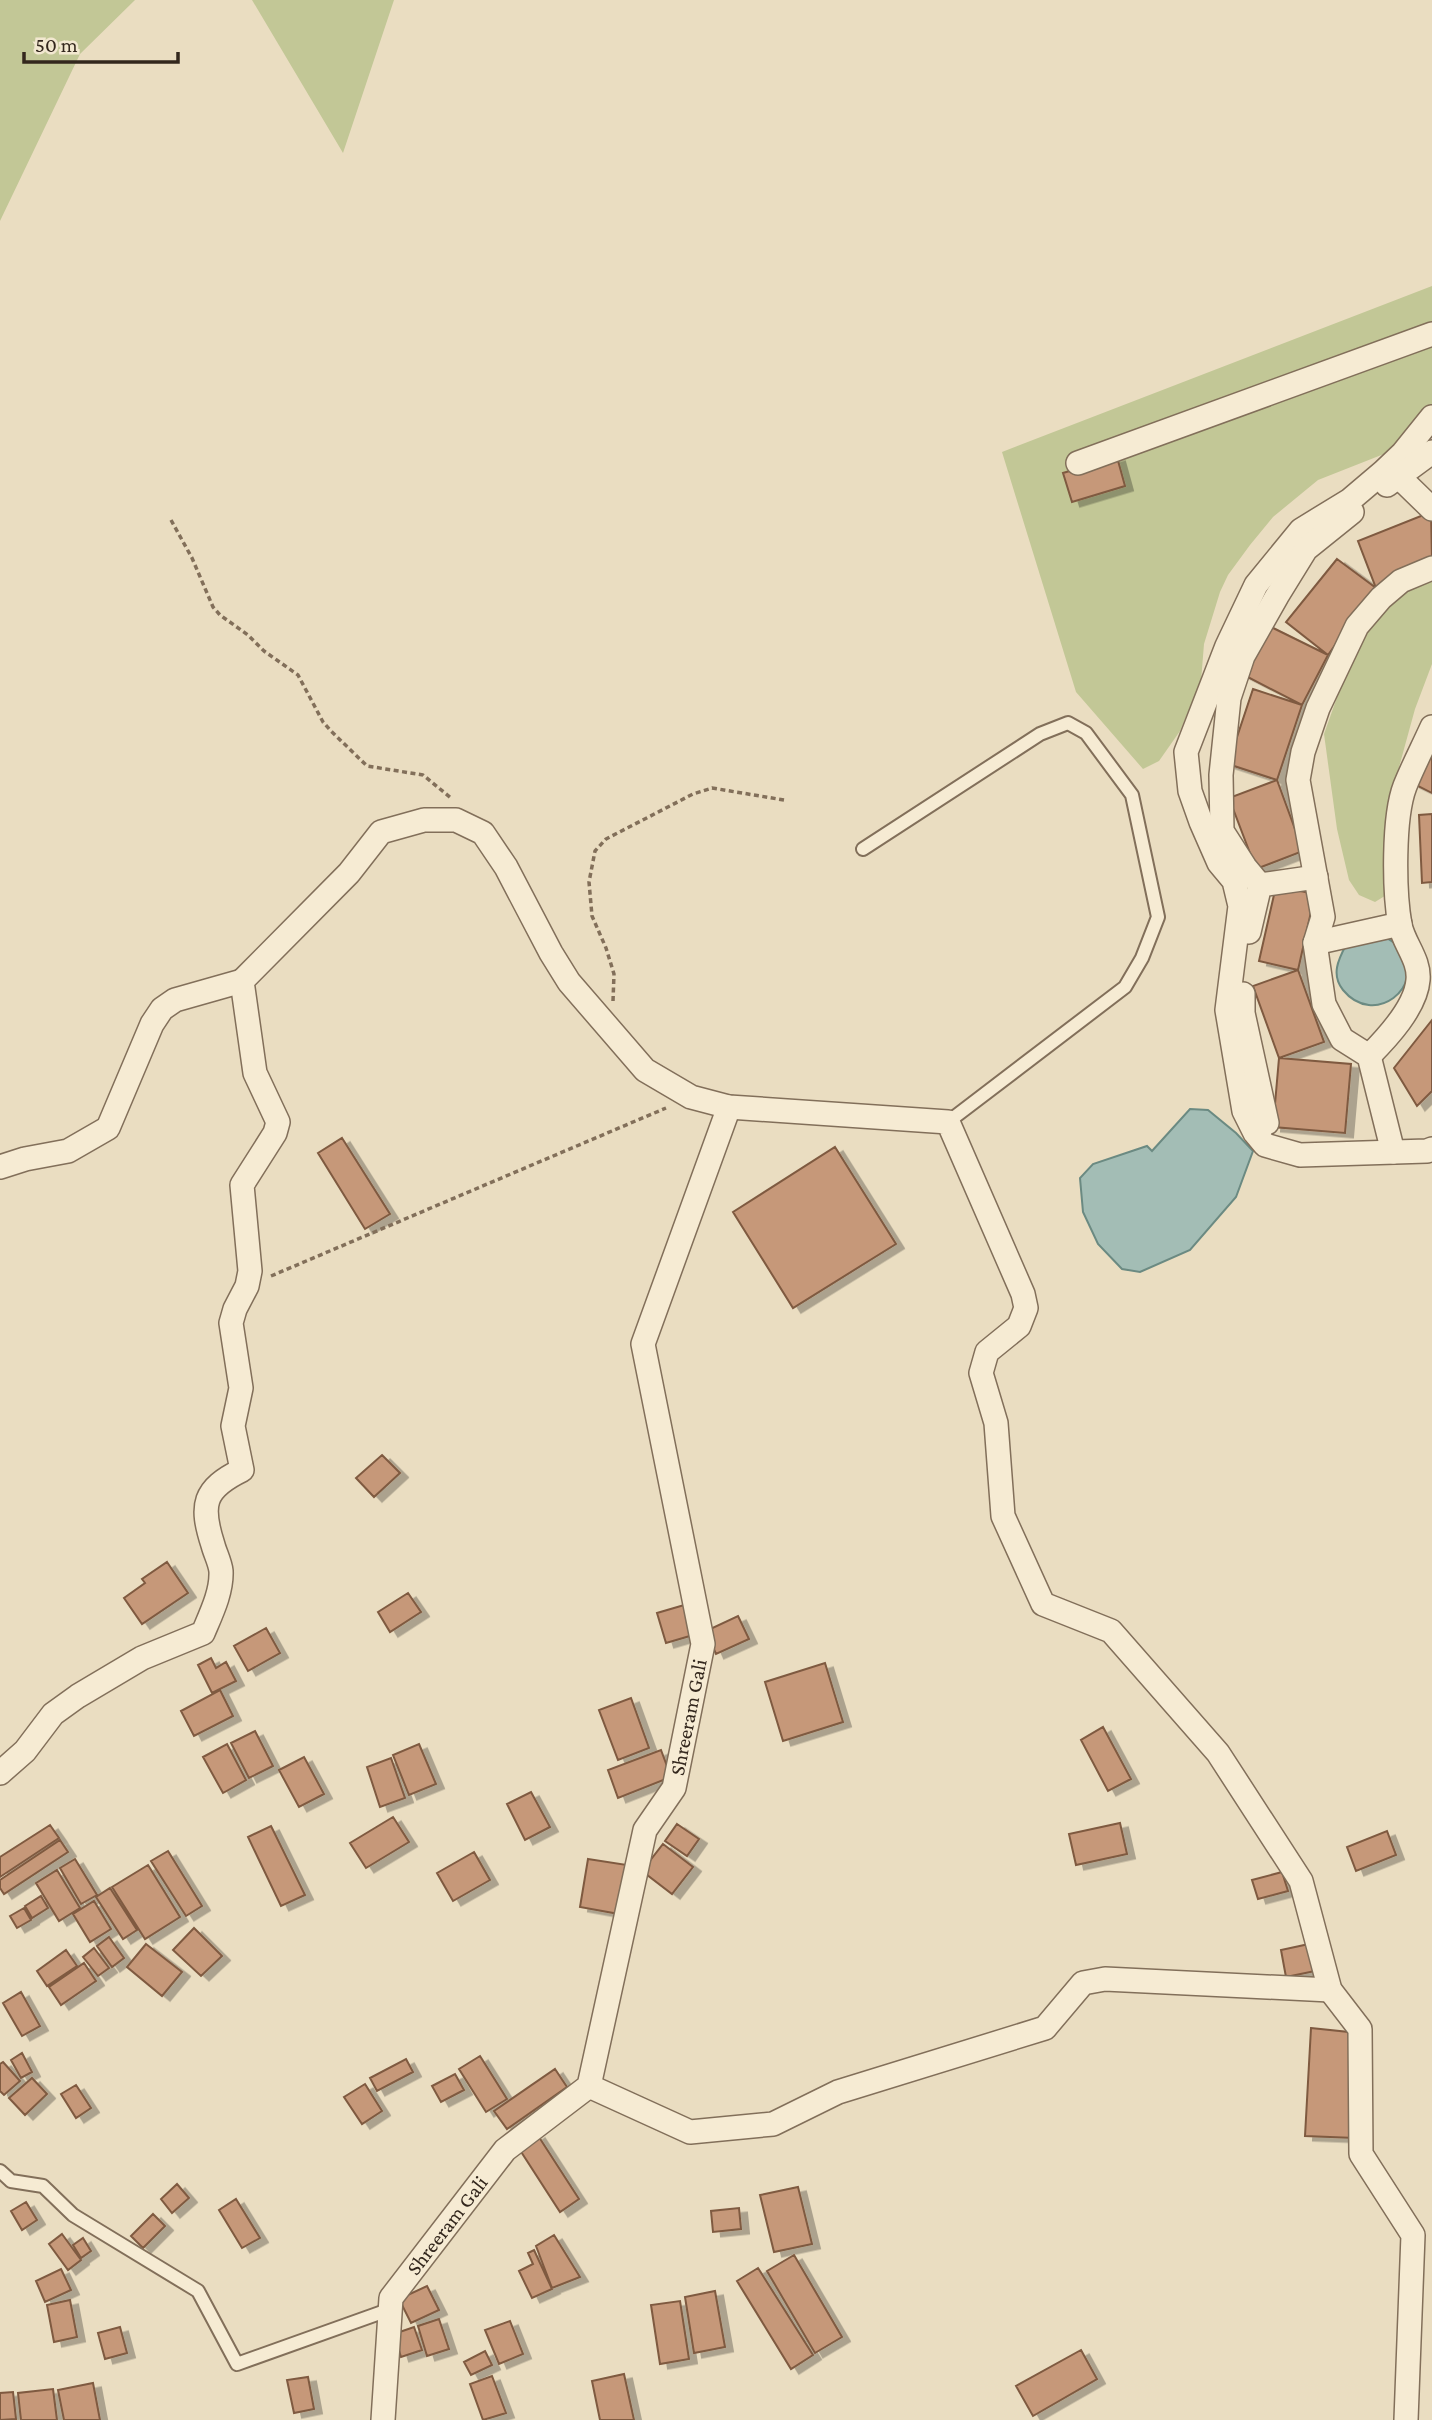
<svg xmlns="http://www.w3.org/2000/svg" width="1432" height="2420" font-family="'Crimson Pro',serif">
	<defs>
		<filter id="shadow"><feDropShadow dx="8" dy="4.5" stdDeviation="0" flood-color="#0004"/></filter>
	</defs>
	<rect width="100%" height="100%" fill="#eaddc1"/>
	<path fill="#c2c796" d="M 0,0 L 135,0 L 80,54 L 0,221 Z
		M 252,0 L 394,0 L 343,153 Z
		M 1432,286 L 1432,408 L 1389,452 L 1318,480 L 1273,517 L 1250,545 L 1228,575 L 1220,592 L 1204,644 L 1201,681 L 1180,731 L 1159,761 L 1143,769 L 1076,692 L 1002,452 Z
		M 1432,577 L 1432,664 L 1415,709 L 1390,800 L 1385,833 L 1388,894 L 1375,902 L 1359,895 L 1349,880 L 1337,829 L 1324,734 L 1351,658 L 1395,591 Z"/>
	<path fill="#a3bdb5" stroke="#6b8a82" stroke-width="2" d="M 1384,936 C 1389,940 1398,944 1401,949 C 1427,987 1374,1028 1343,990 C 1331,975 1338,960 1346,945 Z
		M 1190,1109 L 1208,1110 L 1236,1133 L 1253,1151 L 1236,1197 L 1190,1250 L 1140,1272 L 1122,1269 L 1098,1244 L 1083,1212 L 1080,1178 L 1093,1164 L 1147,1146 L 1152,1151 Z"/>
	<path fill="#c69879" stroke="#7f5a41" stroke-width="2" filter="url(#shadow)" d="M 1117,457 L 1125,486 L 1072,502 L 1063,473 Z
		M 1431,512 L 1432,560 L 1376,588 L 1358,541 Z
		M 1337,559 L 1376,588 L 1328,655 L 1286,622 Z
		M 1265,624 L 1328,655 L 1302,705 L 1240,673 Z
		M 1253,689 L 1302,705 L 1277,780 L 1228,764 Z
		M 1432,743 L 1432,793 L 1412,783 Z
		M 1277,780 L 1303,851 L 1256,869 L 1229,798 Z
		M 1432,814 L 1432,882 L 1422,883 L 1419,815 Z
		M 1276,886 L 1315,894 L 1298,970 L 1259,961 Z
		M 1298,970 L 1324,1042 L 1279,1058 L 1253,986 Z
		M 1432,1020 L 1432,1091 L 1417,1106 L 1394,1068 Z
		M 1279,1058 L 1351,1064 L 1345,1133 L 1273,1127 Z
		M 342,1138 L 390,1214 L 365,1229 L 318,1153 Z
		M 835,1147 L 896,1244 L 793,1308 L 733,1212 Z
		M 382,1455 L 400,1473 L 374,1497 L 356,1478 Z
		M 167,1562 L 188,1593 L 142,1624 L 124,1598 L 145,1583 L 142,1579 Z
		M 408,1593 L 421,1612 L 390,1632 L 378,1612 Z
		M 691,1603 L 700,1633 L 666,1643 L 657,1613 Z
		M 738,1616 L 749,1639 L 716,1654 L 706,1631 Z
		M 266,1628 L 280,1653 L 248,1671 L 234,1646 Z
		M 211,1658 L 216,1668 L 226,1662 L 236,1681 L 212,1693 L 198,1665 Z
		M 825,1663 L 843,1722 L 783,1741 L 765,1682 Z
		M 220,1690 L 233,1716 L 194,1736 L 181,1711 Z
		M 631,1698 L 649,1748 L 618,1760 L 599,1710 Z
		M 1103,1727 L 1131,1779 L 1108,1791 L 1081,1740 Z
		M 255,1731 L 273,1766 L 249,1778 L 231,1743 Z
		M 227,1744 L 246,1780 L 223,1793 L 203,1757 Z
		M 419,1744 L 436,1784 L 409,1795 L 393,1755 Z
		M 661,1750 L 671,1777 L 618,1798 L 608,1770 Z
		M 304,1757 L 324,1794 L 299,1807 L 279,1770 Z
		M 391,1758 L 405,1798 L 380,1807 L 367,1767 Z
		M 531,1792 L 550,1827 L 525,1840 L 507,1804 Z
		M 393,1817 L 409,1842 L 366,1868 L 350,1843 Z
		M 1120,1823 L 1127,1854 L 1076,1865 L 1069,1834 Z
		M 677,1824 L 699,1839 L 687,1856 L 665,1841 Z
		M 50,1825 L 59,1838 L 0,1877 L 0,1857 Z
		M 271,1826 L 305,1895 L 281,1906 L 248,1837 Z
		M 1387,1831 L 1396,1855 L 1356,1871 L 1347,1847 Z
		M 60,1840 L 68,1852 L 4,1894 L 0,1888 L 0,1880 Z
		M 663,1844 L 693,1867 L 672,1894 L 642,1871 Z
		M 168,1851 L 202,1906 L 186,1916 L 151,1861 Z
		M 474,1852 L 490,1880 L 453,1901 L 437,1873 Z
		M 75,1859 L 97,1895 L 81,1904 L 60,1868 Z
		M 588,1859 L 627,1865 L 619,1914 L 580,1907 Z
		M 148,1865 L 180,1917 L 145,1939 L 112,1887 Z
		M 57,1870 L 80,1908 L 59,1921 L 36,1883 Z
		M 1282,1872 L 1288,1891 L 1258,1899 L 1252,1880 Z
		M 110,1888 L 137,1930 L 123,1939 L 96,1897 Z
		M 41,1896 L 48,1908 L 32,1918 L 25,1906 Z
		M 94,1901 L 111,1929 L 90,1942 L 73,1914 Z
		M 24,1908 L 31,1920 L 17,1928 L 10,1916 Z
		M 194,1928 L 222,1956 L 201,1976 L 173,1950 Z
		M 109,1937 L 124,1958 L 112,1967 L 97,1946 Z
		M 146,1944 L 182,1972 L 162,1996 L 127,1967 Z
		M 1309,1944 L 1315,1971 L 1286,1977 L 1281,1950 Z
		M 94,1948 L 109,1968 L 98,1976 L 83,1957 Z
		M 66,1950 L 77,1966 L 47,1986 L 37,1971 Z
		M 84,1963 L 96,1981 L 61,2005 L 49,1987 Z
		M 21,1992 L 40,2026 L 22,2036 L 3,2003 Z
		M 1311,2028 L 1358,2033 L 1355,2138 L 1305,2136 Z
		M 22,2053 L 32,2072 L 21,2078 L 11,2060 Z
		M 480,2056 L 507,2099 L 486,2112 L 459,2069 Z
		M 406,2059 L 413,2072 L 377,2091 L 370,2078 Z
		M 3,2062 L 20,2081 L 4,2095 L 0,2091 L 0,2064 Z
		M 555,2069 L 567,2087 L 507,2129 L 494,2111 Z
		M 455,2074 L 464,2090 L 441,2102 L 432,2086 Z
		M 32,2078 L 47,2094 L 25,2115 L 9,2098 Z
		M 365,2084 L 382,2111 L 362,2124 L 344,2097 Z
		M 76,2085 L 91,2108 L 76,2118 L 61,2094 Z
		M 537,2134 L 579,2199 L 560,2212 L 518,2147 Z
		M 177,2184 L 189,2198 L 172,2213 L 161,2199 Z
		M 798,2187 L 812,2244 L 774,2252 L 760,2195 Z
		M 236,2199 L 260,2238 L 242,2248 L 219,2210 Z
		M 26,2202 L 37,2220 L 22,2230 L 11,2211 Z
		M 739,2208 L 741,2229 L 713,2232 L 711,2211 Z
		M 153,2214 L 165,2226 L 143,2248 L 131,2236 Z
		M 62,2234 L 81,2260 L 68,2270 L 49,2244 Z
		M 554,2235 L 580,2277 L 552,2288 L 536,2246 Z
		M 83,2238 L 91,2251 L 81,2258 L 73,2245 Z
		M 534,2250 L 552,2289 L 532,2298 L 519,2271 L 533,2264 L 528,2253 Z
		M 794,2255 L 842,2337 L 815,2353 L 767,2271 Z
		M 758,2268 L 813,2355 L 791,2369 L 737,2281 Z
		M 61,2269 L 71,2290 L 45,2302 L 36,2281 Z
		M 427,2286 L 439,2310 L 411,2323 L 399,2299 Z
		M 715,2291 L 725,2347 L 694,2353 L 685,2297 Z
		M 70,2300 L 77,2337 L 54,2342 L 47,2305 Z
		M 680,2301 L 689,2359 L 660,2364 L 651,2305 Z
		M 439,2319 L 449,2349 L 427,2356 L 418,2326 Z
		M 510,2321 L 523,2354 L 499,2364 L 485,2330 Z
		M 120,2327 L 127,2353 L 105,2359 L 98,2333 Z
		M 414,2327 L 422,2350 L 401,2357 L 394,2334 Z
		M 1081,2350 L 1097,2379 L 1033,2416 L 1016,2386 Z
		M 485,2351 L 492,2365 L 471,2375 L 464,2362 Z
		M 624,2374 L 634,2420 L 600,2420 L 592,2381 Z
		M 492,2376 L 506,2413 L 483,2420 L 470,2384 Z
		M 308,2377 L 314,2409 L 294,2413 L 287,2380 Z
		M 93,2383 L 100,2420 L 64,2420 L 58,2390 Z
		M 53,2389 L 57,2420 L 21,2420 L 18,2393 Z
		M 13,2392 L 16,2419 L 0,2420 L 0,2393 Z"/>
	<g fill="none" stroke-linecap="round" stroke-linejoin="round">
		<defs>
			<path id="service" d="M 863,849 L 1040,734 L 1068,723 L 1086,733 L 1132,795 L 1158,917 L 1142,958 L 1125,987 L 948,1122
				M 0,2171 L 11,2181 L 43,2186 L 73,2215 L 198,2291 L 237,2364 L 391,2309"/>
			<g id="minor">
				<path d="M 1432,417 L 1403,453 L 1383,472 L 1350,500 L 1301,530 L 1256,585 L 1227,646 L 1186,752 L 1190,791 L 1201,822 L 1219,863 L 1234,881 L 1240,906 L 1227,1010 L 1244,1111 L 1255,1133 L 1265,1145 L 1300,1155 L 1427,1151 L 1432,1149"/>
				<path d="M 1078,463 L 1432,334"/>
				<path d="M 1398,476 L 1432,509"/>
				<path d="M 1387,485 L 1432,452"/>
				<path d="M 1260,885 L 1245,867 L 1222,831 L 1221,775 L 1229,698 L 1243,656 L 1277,596 L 1306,549 L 1352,512"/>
				<path d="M 1249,932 L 1260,885 L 1316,877"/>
				<path d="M 1315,943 L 1400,924"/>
				<path d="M 1243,994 L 1243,1013 L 1267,1123"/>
				<path d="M 1369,1056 C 1387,1038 1416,1007 1418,980 C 1420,960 1404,944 1400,925 C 1394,892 1393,817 1405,786 C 1413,766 1423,747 1432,727"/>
				<path d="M 1393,1152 L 1369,1056 L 1342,1039 L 1324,1004 L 1315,943 L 1323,917 L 1298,780 L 1303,752 L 1318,708 L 1357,626 L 1381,598 L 1401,581 L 1432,568"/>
				<path d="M 0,1167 L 25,1159 L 68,1151 L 108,1128 L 152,1024 L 162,1009 L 175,1000 L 242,981"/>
				<path d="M 0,1773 L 25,1751 L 53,1714 L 78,1696 L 142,1658 L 203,1633 C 211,1614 222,1592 221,1571 C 220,1562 215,1553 213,1545 C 200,1505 203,1489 242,1470 L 233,1426 L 241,1388 L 231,1323 L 235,1309 L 247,1286 L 250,1271 L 242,1185 L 275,1133 L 278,1122 L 255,1073 L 242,981 L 349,873 L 381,832 L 424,820 L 456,820 L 483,833 L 506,867 L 551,953 L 569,982 L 645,1070 L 691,1097 L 729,1107 L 948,1122 L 1023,1294 L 1026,1308 L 1019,1326 L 987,1352 L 981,1373 L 996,1423 L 1003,1516 L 1043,1604 L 1111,1631 L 1218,1753 L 1301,1881 L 1330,1990 L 1360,2029 L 1361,2154 L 1413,2235 L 1406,2420"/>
				<path d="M 589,2086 L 690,2132 L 773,2124 L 838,2092 L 1045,2028 L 1083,1983 L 1105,1979 L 1330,1990"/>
				<path id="s1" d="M 383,2420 L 391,2298 L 505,2150 L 589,2086 L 645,1830 L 674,1788 L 703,1644 L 643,1344 L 729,1107"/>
			</g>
		</defs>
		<use href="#service" stroke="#826f5a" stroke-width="16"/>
		<use href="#minor" stroke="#826f5a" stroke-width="26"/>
		<path stroke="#826f5a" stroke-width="3.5" stroke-dasharray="5 3.5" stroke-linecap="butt" d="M 171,520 L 192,558 L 213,607 L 220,615 L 248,635 L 264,651 L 298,675 L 323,722 L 331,731 L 367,766 L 423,775 L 451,798
			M 613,1001 L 614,974 L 606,948 L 592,916 L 589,882 L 595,851 L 606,839 L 693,794 L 712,788 L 784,800
			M 271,1276 L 666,1108"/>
		<use href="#service" stroke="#f6ebd3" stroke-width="12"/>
		<use href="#minor" stroke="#f6ebd3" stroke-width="23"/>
	</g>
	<g text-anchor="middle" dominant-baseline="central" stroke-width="5" stroke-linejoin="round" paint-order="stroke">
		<g font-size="21" fill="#33271d" stroke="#f2e8d0">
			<text stroke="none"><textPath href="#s1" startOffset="800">Shreeram Gali</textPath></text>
			<text stroke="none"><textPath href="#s1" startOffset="214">Shreeram Gali</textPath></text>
		</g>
	</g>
	<path d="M24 52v10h154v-10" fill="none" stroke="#33271d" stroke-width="3.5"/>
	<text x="35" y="52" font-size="21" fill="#33271d" stroke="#f2e8d0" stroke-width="5" paint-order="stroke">50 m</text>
</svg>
